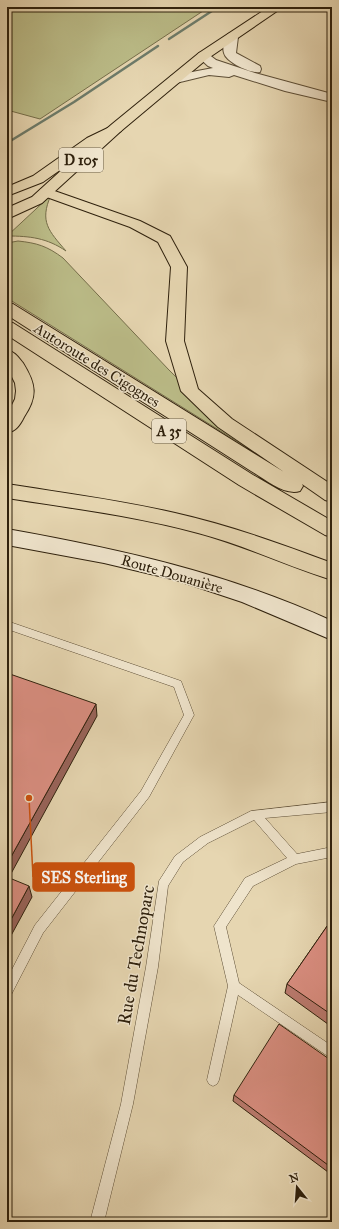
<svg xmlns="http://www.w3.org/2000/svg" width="339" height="1229" font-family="'IM FELL Great Primer',serif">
	<rect width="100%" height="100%" fill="#e6d6b1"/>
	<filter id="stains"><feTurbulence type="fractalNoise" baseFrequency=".005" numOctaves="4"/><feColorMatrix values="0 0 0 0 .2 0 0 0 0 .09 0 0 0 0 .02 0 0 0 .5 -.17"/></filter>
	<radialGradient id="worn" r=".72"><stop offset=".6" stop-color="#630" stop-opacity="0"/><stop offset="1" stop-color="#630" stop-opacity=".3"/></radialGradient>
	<path fill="#bbbc88" stroke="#756e4a" d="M 7,7 L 209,7 L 40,119 L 7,110 Z
		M 51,195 C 39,222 49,231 66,251 C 47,238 30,236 7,236 Z
		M 18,241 C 37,243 47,246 63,258 L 169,370 L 219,419 L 267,460 L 7,298 L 7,243 Z"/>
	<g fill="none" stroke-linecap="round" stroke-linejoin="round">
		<path stroke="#6d7c6b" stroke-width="2.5" d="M 169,39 L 218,7
			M 7,143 L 74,102 L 158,46"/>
		<defs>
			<path id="service" d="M 7,621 L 181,681 L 194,715 L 149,797 L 43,933 L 11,995 L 7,997 L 7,979 L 35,925 L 141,791 L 184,715 L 174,687 L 7,629 Z
				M 332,802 L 332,812 L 265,818 L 297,854 L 332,847 L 332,857 L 296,864 L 253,886 L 226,927 L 239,983 L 332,1046 L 332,1059 L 238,995 L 219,1080 L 217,1084 L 213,1086 L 209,1084 L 207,1080 L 228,986 L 214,926 L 245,878 L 287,858 L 254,820 L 208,843 L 183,862 L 168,886 L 158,967 L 133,1104 L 104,1222 L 90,1222 L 121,1104 L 146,967 L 159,881 L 175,856 L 200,837 L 251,811 Z"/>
			<path id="tertiary" d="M 232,33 L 236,34 L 238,37 L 236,53 L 260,66 L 261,69 L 260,72 C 251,74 226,62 224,53 C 222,48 225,39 228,34 Z
				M 203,52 L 207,53 L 216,60 L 255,73 L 332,94 L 332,102 L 285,91 L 234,75 L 229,77 L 209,75 L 176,83 L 171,82 L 170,79 L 171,76 L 213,68 L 208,66 L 197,56 L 199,53 Z"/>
			<path id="secondary" d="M 7,529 C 119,549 228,573 332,621 L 332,640 L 242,602 L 176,580 L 104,563 L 7,545 Z"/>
			<path id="primary" d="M 269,7 L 283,7 L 207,59 L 121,131 L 42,203 L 7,219 L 7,208 L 32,197 L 111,125 L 199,53 Z"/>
			<path id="motorway" d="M 116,124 L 121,125 L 123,128 L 121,131 L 97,144 L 43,182 L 7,196 L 7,187 L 33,176 L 87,138 Z
				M 46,188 L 140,221 L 170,236 L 187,267 L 184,341 L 198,389 L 232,419 L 332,485 L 332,502 L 325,500 L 302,484 L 303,486 L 300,491 C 284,496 265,479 251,471 L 7,315 L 7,303 L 13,304 L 284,472 L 218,427 L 181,391 L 166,341 L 171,267 L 158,242 L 130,227 L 41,195 L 39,192 L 41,189 Z
				M 7,322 L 13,323 L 253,475 L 332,521 L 332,537 L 325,535 L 239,485 L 7,335 Z
				M 7,350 C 15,352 18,357 23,363 C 36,384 38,396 24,417 C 20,425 16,431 7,433 L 7,415 L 15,399 L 16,391 L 15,383 L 7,367 Z
				M 7,484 C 63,493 120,500 175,513 C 229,525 281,544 332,563 L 332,580 C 287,566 244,545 198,533 C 135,516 71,508 7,498 Z"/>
		</defs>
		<use href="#service" stroke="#5d4e36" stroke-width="1"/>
		<use href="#tertiary" stroke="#5d4e36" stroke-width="2"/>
		<use href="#secondary" stroke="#2f210d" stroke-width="2"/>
		<use href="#primary" stroke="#2f210d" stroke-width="2"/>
		<use href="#motorway" stroke="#2f210d" stroke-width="2"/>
		<use href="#service" fill="#efe4cc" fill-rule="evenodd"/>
		<use href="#tertiary" fill="#efe4cc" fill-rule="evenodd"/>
		<use href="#secondary" fill="#efe4cc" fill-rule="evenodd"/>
		<use href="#primary" fill="#e6d6b1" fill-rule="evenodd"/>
		<use href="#motorway" fill="#e6d6b1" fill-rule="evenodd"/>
	</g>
	<path fill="#bc7b70" stroke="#2f210d" d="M 332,919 L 332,1027 L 285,993 L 287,984 Z
		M 332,1061 L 332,1175 L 233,1101 L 234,1095 Z"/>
	<path fill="#99645b" stroke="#2f210d" d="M 96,704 L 97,716 L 7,881 L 7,864 Z
		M 29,886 L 32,897 L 7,943 L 7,927 Z"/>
	<path fill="#db8f82" stroke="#2f210d" d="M 7,673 L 96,704 L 7,864 Z
		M 7,877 L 29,886 L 7,927 Z
		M 332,919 L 332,1015 L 287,984 Z
		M 279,1024 L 332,1061 L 332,1168 L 234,1095 Z"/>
	<g text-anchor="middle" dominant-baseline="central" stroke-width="3" stroke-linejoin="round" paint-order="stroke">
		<g fill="#efe4cc" stroke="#695c46" stroke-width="1">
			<rect x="59" y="148" width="44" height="24" rx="3"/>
			<rect x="152" y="419" width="34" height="24" rx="3"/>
		</g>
		<g font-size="14" font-weight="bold" fill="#2f210d">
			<text x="81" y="160">D 105</text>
			<text x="169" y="431">A 35</text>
		</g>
		<g font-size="15" fill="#2f210d" stroke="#efe4cc">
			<text transform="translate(97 365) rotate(32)">Autoroute des Cigognes</text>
			<text transform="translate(172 574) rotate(16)">Route Douanière</text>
		</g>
		<g font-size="18" fill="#2f210d" stroke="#efe4cc">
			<text transform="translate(136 955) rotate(-80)">Rue du Technoparc</text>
		</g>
	</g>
	<path fill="none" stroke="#cc510c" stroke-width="1.5" d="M29 798L33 877"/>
	<circle fill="#cc510c" stroke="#efe4cc" stroke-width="1.5" cx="29" cy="798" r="4"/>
	<rect fill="#cc510c" stroke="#cc510c" stroke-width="1.5" x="33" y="863" width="101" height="28" rx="4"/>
	<g font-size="16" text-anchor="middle" font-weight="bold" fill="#fff">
		<text x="84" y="883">SES Sterling</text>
	</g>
	<rect width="339" height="1229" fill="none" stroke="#e6d6b1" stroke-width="24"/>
	<rect x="8" y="8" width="323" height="1213" fill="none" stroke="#2f210d" stroke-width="2"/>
	<rect x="12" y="12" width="315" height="1205" fill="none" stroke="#2f210d"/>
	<g transform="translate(297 1187) rotate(343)" stroke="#efe4cc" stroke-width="3" paint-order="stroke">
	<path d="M0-3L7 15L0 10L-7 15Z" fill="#2f210d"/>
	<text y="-6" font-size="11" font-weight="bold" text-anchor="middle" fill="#2f210d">N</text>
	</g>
	<rect width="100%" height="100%" filter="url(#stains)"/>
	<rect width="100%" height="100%" fill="url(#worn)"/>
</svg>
